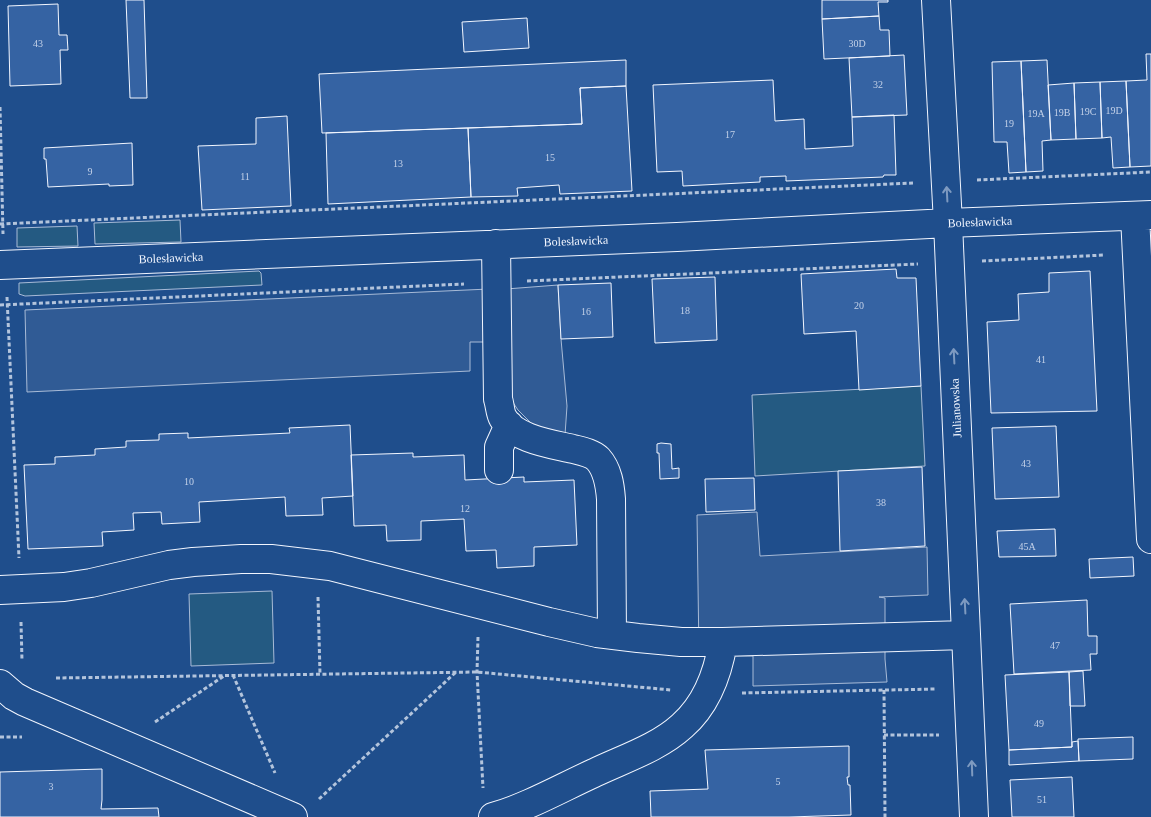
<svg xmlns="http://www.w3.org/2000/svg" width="1151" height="817" font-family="'Times New Roman',serif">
	<rect width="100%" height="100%" fill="#1f4e8c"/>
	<path fill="#245a82" stroke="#a8bbd7" d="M 180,220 L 181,242 L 95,244 L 94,223 Z
		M 77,226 L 78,246 L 17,247 L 17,228 Z
		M 259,271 L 261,273 L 262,285 L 25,296 L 19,294 L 19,283 Z
		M 921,386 L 925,466 L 755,476 L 752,395 Z
		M 272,591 L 274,663 L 191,666 L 189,594 Z"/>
	<path fill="#305b95" stroke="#a8bbd7" d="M 558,285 L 561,339 L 567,406 L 565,435 L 536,428 L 518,410 L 512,401 L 509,387 L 506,289 Z
		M 489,289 L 488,342 L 470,342 L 470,371 L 27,392 L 25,310 Z
		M 757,512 L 760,556 L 927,547 L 928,595 L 879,597 L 885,598 L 885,659 L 887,682 L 753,686 L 753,656 L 699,655 L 697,515 Z"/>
	<path fill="#3563a3" stroke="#f2f6ff" d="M 126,0 L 144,0 L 147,98 L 130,98 Z
		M 822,0 L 888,0 L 888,2 L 878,2 L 879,16 L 822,19 Z
		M 58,4 L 59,35 L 67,35 L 68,50 L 60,50 L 61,84 L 10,86 L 8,6 Z
		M 879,16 L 880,30 L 889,30 L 890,56 L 824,59 L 822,19 Z
		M 527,18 L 529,48 L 464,52 L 462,22 Z
		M 1146,54 L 1151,54 L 1151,166 L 1130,167 L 1126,81 L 1147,80 Z
		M 904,55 L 907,115 L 852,117 L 849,58 Z
		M 626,60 L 626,86 L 580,88 L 582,124 L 322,133 L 319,74 Z
		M 1047,60 L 1051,140 L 1042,141 L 1043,171 L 1026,172 L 1021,61 Z
		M 1021,61 L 1026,172 L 1009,173 L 1007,142 L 994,142 L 992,62 Z
		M 773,80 L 775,121 L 804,119 L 805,149 L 853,146 L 852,117 L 894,115 L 896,175 L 884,175 L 883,177 L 786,181 L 786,176 L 760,177 L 760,182 L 683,186 L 682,171 L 657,172 L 653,85 Z
		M 1126,81 L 1130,167 L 1113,168 L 1111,137 L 1102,138 L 1100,82 Z
		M 1100,82 L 1102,138 L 1076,139 L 1074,83 Z
		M 1074,83 L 1076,139 L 1051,140 L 1048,85 Z
		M 626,86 L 632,191 L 560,194 L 559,185 L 517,188 L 518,196 L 471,197 L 468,128 L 582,124 L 580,88 Z
		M 287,116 L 291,206 L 202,210 L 198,146 L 256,144 L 256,118 Z
		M 468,128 L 471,197 L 328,204 L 326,133 Z
		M 132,143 L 133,185 L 109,186 L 109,184 L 48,187 L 46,159 L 44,159 L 44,148 Z
		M 896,269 L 897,278 L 916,278 L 921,386 L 859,390 L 856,331 L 804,334 L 801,274 Z
		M 1090,271 L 1097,411 L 991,413 L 987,322 L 1019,320 L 1018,294 L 1049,292 L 1049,273 Z
		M 715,277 L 717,340 L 655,343 L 652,279 Z
		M 611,283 L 613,337 L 561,339 L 558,285 Z
		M 350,425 L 353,496 L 322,498 L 323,515 L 286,516 L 285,497 L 199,502 L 200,522 L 162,524 L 161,512 L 133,513 L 134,530 L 102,532 L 103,546 L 28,549 L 24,465 L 55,464 L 55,457 L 95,455 L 95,449 L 126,447 L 126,441 L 159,440 L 159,434 L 188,433 L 188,438 L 290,433 L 289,428 Z
		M 1056,426 L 1059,497 L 995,499 L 992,428 Z
		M 661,443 L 671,444 L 672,469 L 679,468 L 679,478 L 660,479 L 659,453 L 657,453 L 657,444 Z
		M 413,453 L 413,457 L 464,455 L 465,480 L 524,477 L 524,482 L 574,480 L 577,545 L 534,547 L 534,566 L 497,568 L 496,550 L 466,551 L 464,519 L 421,521 L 421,540 L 387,541 L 386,525 L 354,526 L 351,455 Z
		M 922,467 L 925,546 L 840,551 L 838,471 Z
		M 754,478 L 755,510 L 706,512 L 705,479 Z
		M 1055,529 L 1056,556 L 999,557 L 997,531 Z
		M 1133,557 L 1134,576 L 1090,578 L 1089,559 Z
		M 1087,600 L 1088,636 L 1097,636 L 1097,654 L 1090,654 L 1091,670 L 1014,674 L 1010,604 Z
		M 1083,671 L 1085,706 L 1070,706 L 1069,672 Z
		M 1069,672 L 1072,747 L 1009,750 L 1005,675 Z
		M 1133,737 L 1133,759 L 1079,761 L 1078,739 Z
		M 1078,741 L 1079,761 L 1009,765 L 1009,750 L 1072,747 L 1072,742 Z
		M 849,746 L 849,777 L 847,777 L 848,785 L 850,785 L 851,815 L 789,817 L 651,817 L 650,791 L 708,789 L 705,750 Z
		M 102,769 L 102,800 L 101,809 L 158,808 L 159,817 L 0,817 L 0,772 Z
		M 1072,777 L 1074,817 L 1012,817 L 1010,780 Z"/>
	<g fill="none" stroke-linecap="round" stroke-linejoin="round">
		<defs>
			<path id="minor" d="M 936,0 L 948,223 L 974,817
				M 1135,216 L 1151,539
				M 496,244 L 498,399 C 500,405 500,413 503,418 C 514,439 552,444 573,449 C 581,451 592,453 598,459 C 608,470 610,486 611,499 L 612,635
				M 0,265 L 677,237 L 948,223 L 1151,215
				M 499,470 L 499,447 L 509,425
				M 0,590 L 64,587 L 91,583 L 169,565 L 193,562 L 241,559 L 271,559 L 330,566 L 549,622 L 597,633 L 638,638 L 681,642 L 723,642 L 966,635
				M 0,684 L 14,696 L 25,702 L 293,817
				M 493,817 C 528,807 561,788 594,773 C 623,759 658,748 682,726 C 706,705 718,673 723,642"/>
		</defs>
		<use href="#minor" stroke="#f2f6ff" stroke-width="30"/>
		<path stroke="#b3c4dc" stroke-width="3" stroke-dasharray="4 2.5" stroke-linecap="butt" d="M 0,107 L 3,234
			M 977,180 L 1151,172
			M 0,224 L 913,183
			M 982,261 L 1105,255
			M 527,281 L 918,264
			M 7,297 L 19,558
			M 0,305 L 464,284
			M 318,597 L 320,674
			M 21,622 L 22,661
			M 478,637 L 477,672 L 483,788
			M 233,675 L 275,773
			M 56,678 L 477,672 L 671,690
			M 884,690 L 885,817
			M 742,693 L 936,689
			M 155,722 L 224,676
			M 884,735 L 939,735
			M 0,737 L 22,737
			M 319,799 L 456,672"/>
		<use href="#minor" stroke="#1f4e8c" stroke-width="28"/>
	</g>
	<defs><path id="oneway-shaft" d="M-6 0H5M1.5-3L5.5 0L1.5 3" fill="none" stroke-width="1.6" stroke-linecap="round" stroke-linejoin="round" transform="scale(1.25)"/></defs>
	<g stroke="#7e9ac0">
		<use href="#oneway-shaft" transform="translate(947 194) rotate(-93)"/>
		<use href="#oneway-shaft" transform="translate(954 356) rotate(-93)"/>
		<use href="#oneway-shaft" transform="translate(965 606) rotate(-93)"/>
		<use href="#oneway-shaft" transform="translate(972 768) rotate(-92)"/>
	</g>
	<g text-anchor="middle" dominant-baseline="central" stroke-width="4" stroke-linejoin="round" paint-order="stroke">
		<g font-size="10" fill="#c3d1e8">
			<text x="38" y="43">43</text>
			<text x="857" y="43">30D</text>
			<text x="878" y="84">32</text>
			<text x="1114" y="110">19D</text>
			<text x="1088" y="111">19C</text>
			<text x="1062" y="112">19B</text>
			<text x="1036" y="113">19A</text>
			<text x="1009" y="123">19</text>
			<text x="730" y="134">17</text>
			<text x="550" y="157">15</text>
			<text x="398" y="163">13</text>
			<text x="90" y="171">9</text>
			<text x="245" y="176">11</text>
			<text x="859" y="305">20</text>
			<text x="685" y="310">18</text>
			<text x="586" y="311">16</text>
			<text x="1041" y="359">41</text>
			<text x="1026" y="463">43</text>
			<text x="189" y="481">10</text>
			<text x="881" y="502">38</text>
			<text x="465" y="508">12</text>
			<text x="1027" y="546">45A</text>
			<text x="1055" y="645">47</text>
			<text x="1039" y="723">49</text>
			<text x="778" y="781">5</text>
			<text x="51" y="786">3</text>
			<text x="1042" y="799">51</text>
		</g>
		<g font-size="12" fill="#f2f6ff" stroke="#1f4e8c">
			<text transform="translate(980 222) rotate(-2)">Bolesławicka</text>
			<text transform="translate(576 241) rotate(-2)">Bolesławicka</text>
			<text transform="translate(171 258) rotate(-2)">Bolesławicka</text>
			<text transform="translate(956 408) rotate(-93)">Julianowska</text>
		</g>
	</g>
</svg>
